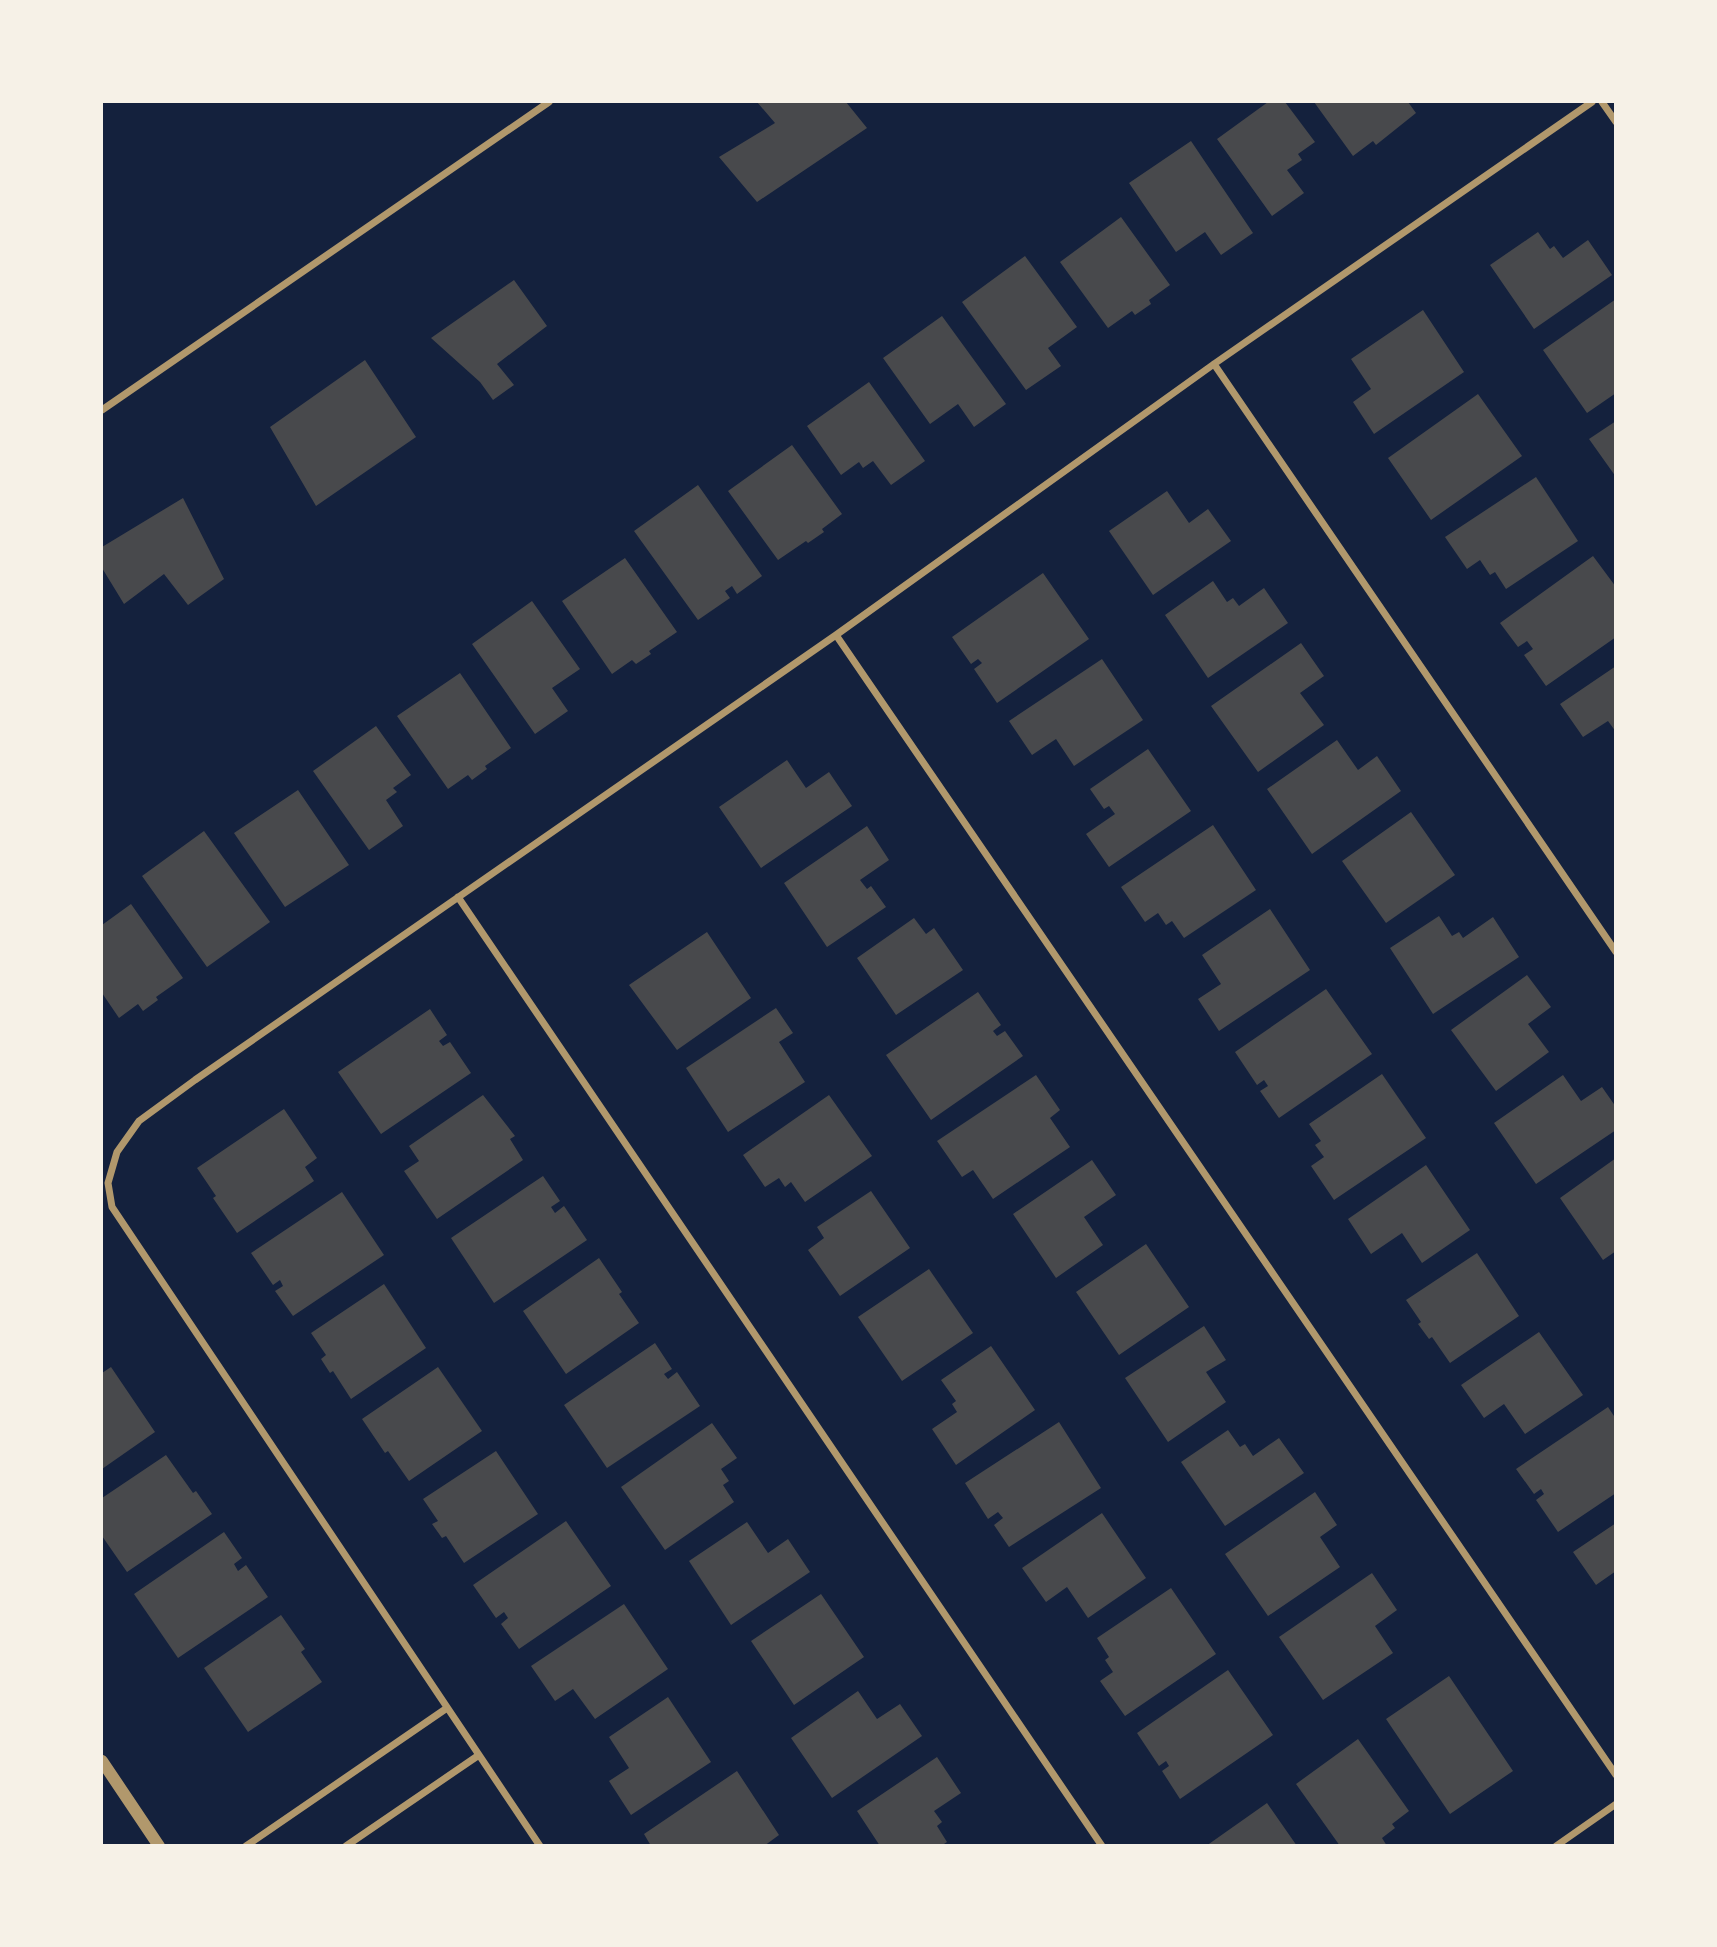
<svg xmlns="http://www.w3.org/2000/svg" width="1717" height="1947" font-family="'PT Sans Narrow',sans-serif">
	<rect width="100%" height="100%" fill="#14213d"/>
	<path fill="#48494c" d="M 757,102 L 846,102 L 867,128 L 757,202 L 719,157 L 775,123 Z
		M 1268,102 L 1285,102 L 1315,142 L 1298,154 L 1302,160 L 1287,170 L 1304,193 L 1272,216 L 1217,139 Z
		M 1314,102 L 1408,102 L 1416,113 L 1376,145 L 1373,141 L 1353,156 Z
		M 1191,141 L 1253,233 L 1221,255 L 1205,232 L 1176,252 L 1129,183 Z
		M 1121,217 L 1170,285 L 1149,300 L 1151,304 L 1135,315 L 1132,311 L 1108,328 L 1060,262 Z
		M 1538,232 L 1550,249 L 1554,246 L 1563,258 L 1588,240 L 1612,275 L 1534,329 L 1490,265 Z
		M 1025,256 L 1077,327 L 1048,348 L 1061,366 L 1026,390 L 962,302 Z
		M 514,280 L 547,326 L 497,364 L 514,385 L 493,400 L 480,382 L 431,338 Z
		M 1616,299 L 1616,393 L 1587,413 L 1543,350 Z
		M 1423,310 L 1464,372 L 1374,434 L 1353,402 L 1371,389 L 1351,359 Z
		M 942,316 L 1006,404 L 974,427 L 958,404 L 930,424 L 883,358 Z
		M 365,360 L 416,437 L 316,506 L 270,427 Z
		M 869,382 L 925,461 L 891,485 L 873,461 L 863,468 L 859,462 L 841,475 L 807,426 Z
		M 1478,394 L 1522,456 L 1431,520 L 1388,458 Z
		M 1616,421 L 1616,477 L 1589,439 Z
		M 792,445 L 842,514 L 822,529 L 824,532 L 808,543 L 806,541 L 778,560 L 728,491 Z
		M 1536,477 L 1578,541 L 1506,589 L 1495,572 L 1490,575 L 1480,560 L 1467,569 L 1445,537 Z
		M 698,485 L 762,576 L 737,594 L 732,586 L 725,591 L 730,598 L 698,620 L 634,531 Z
		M 1167,491 L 1189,523 L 1208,509 L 1231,541 L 1153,595 L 1109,531 Z
		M 183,498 L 224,579 L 188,605 L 164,574 L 124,604 L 102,568 L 102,547 Z
		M 1593,556 L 1616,587 L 1616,637 L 1546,686 L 1524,655 L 1533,649 L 1527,641 L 1518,647 L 1500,623 Z
		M 625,558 L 677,632 L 649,651 L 651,654 L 636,664 L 632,660 L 612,674 L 562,601 Z
		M 1043,573 L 1089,639 L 997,703 L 974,669 L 982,663 L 978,659 L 971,664 L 952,637 Z
		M 1213,581 L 1227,602 L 1233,598 L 1239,606 L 1264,588 L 1288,623 L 1208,678 L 1165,615 Z
		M 532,601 L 580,669 L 552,688 L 568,711 L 535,734 L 472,644 Z
		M 1301,643 L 1324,676 L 1300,693 L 1324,725 L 1258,772 L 1211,706 Z
		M 1102,659 L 1143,720 L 1074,766 L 1056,739 L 1032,755 L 1009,721 Z
		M 1616,666 L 1616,732 L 1608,721 L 1583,737 L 1560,704 Z
		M 460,673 L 511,748 L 485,766 L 487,769 L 472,780 L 468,775 L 448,789 L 397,716 Z
		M 376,726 L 411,775 L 393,788 L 397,792 L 386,800 L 403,826 L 369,850 L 313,771 Z
		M 1337,740 L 1358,770 L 1377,756 L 1401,791 L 1312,854 L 1267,789 Z
		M 1148,749 L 1191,811 L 1109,867 L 1086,834 L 1115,814 L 1109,806 L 1104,809 L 1090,789 Z
		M 787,760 L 806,788 L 829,772 L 852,806 L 761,868 L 719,807 Z
		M 298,790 L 349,865 L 285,907 L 234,833 Z
		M 1411,812 L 1455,875 L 1386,923 L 1342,861 Z
		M 1213,825 L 1256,890 L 1184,938 L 1172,921 L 1166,925 L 1158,913 L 1145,922 L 1121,887 Z
		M 867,826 L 889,860 L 860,880 L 867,889 L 871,886 L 886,907 L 827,947 L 784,883 Z
		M 204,831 L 270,922 L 207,967 L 142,876 Z
		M 131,904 L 183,978 L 156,997 L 158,1000 L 143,1011 L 138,1004 L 119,1018 L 102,993 L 102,925 Z
		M 1270,909 L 1310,970 L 1219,1031 L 1198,999 L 1221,984 L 1202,955 Z
		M 1439,916 L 1452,936 L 1459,932 L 1463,938 L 1493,917 L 1519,957 L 1433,1014 L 1390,948 Z
		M 914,918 L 926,934 L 934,928 L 963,970 L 896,1015 L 857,958 Z
		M 707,932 L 751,998 L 677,1050 L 629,985 Z
		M 1527,975 L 1551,1007 L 1528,1024 L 1549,1052 L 1496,1091 L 1451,1030 Z
		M 1326,989 L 1372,1054 L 1279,1118 L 1260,1091 L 1268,1086 L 1264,1080 L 1257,1085 L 1235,1052 Z
		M 978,992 L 1001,1025 L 993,1031 L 997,1036 L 1005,1031 L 1023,1056 L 931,1120 L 886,1055 Z
		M 776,1008 L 793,1033 L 779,1042 L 805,1082 L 728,1132 L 686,1068 Z
		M 430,1009 L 447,1035 L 439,1041 L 443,1046 L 450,1042 L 471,1073 L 381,1134 L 338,1072 Z
		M 1382,1074 L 1426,1138 L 1334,1200 L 1311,1166 L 1324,1157 L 1315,1145 L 1321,1141 L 1309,1124 Z
		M 1036,1075 L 1060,1110 L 1050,1118 L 1070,1147 L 993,1199 L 973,1170 L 962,1177 L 937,1141 Z
		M 1563,1075 L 1581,1101 L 1602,1087 L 1616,1107 L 1616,1130 L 1536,1184 L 1494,1123 Z
		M 483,1095 L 515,1136 L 510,1139 L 523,1160 L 437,1219 L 404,1171 L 419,1161 L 409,1146 Z
		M 829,1095 L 872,1156 L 805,1202 L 791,1182 L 785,1187 L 779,1178 L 765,1187 L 743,1155 Z
		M 284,1109 L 317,1158 L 305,1167 L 314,1181 L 237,1233 L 213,1198 L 216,1196 L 197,1168 Z
		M 1616,1158 L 1616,1251 L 1603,1260 L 1560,1198 Z
		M 1092,1160 L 1116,1195 L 1084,1217 L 1103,1245 L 1056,1278 L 1013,1214 Z
		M 1426,1165 L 1470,1230 L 1422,1263 L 1402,1233 L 1371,1254 L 1348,1219 Z
		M 543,1176 L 560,1201 L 551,1207 L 555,1213 L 564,1206 L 587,1240 L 494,1303 L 451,1238 Z
		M 871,1191 L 910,1248 L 840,1296 L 808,1250 L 824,1238 L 817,1227 Z
		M 342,1192 L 384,1255 L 293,1316 L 275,1291 L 283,1286 L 280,1280 L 273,1285 L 251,1253 Z
		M 1146,1244 L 1189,1307 L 1119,1355 L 1076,1292 Z
		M 1477,1253 L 1519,1316 L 1450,1363 L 1432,1337 L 1429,1339 L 1418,1324 L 1421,1322 L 1406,1300 Z
		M 599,1258 L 622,1292 L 619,1294 L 639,1323 L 566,1374 L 523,1311 Z
		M 929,1269 L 973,1333 L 902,1381 L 858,1317 Z
		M 384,1284 L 426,1348 L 351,1399 L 333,1371 L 330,1373 L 321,1359 L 326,1355 L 311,1333 Z
		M 1204,1326 L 1226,1360 L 1206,1372 L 1226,1402 L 1168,1442 L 1125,1378 Z
		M 1539,1332 L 1583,1395 L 1525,1434 L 1504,1404 L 1484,1418 L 1461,1385 Z
		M 655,1343 L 672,1369 L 664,1374 L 668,1379 L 677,1372 L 700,1406 L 607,1468 L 564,1405 Z
		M 991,1346 L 1035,1410 L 956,1465 L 932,1429 L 957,1412 L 952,1404 L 956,1401 L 941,1380 Z
		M 111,1367 L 155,1432 L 102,1469 L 102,1373 Z
		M 438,1367 L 482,1431 L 409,1481 L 388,1451 L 385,1453 L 362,1419 Z
		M 1608,1407 L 1616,1419 L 1616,1493 L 1558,1532 L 1536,1500 L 1544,1494 L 1541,1489 L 1534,1494 L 1516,1469 Z
		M 1059,1422 L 1101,1488 L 1009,1547 L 994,1525 L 1003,1518 L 998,1512 L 988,1519 L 965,1483 Z
		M 712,1423 L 737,1458 L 721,1469 L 729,1481 L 723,1485 L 734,1502 L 665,1550 L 621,1487 Z
		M 1228,1430 L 1240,1447 L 1245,1444 L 1253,1456 L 1279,1438 L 1304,1473 L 1225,1526 L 1181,1462 Z
		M 496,1451 L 538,1514 L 464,1563 L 446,1536 L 442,1538 L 432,1524 L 438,1521 L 423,1499 Z
		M 166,1455 L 193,1493 L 196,1491 L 212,1514 L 127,1572 L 102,1536 L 102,1498 Z
		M 1315,1492 L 1337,1525 L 1320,1537 L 1340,1567 L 1268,1616 L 1225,1554 Z
		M 1102,1513 L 1146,1578 L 1088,1618 L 1067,1587 L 1046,1602 L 1022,1568 Z
		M 566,1521 L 611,1586 L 519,1649 L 501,1624 L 508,1618 L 504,1612 L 496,1618 L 473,1585 Z
		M 747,1522 L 768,1553 L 788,1539 L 810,1572 L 731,1625 L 689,1561 Z
		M 1616,1523 L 1616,1571 L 1596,1585 L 1573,1552 Z
		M 224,1532 L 242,1558 L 234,1564 L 238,1571 L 246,1565 L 268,1597 L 178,1658 L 134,1594 Z
		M 1372,1573 L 1397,1610 L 1375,1626 L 1393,1653 L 1323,1700 L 1279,1637 Z
		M 1171,1588 L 1216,1654 L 1125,1716 L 1100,1681 L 1113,1672 L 1105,1660 L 1109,1657 L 1097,1638 Z
		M 821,1594 L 864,1657 L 794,1705 L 751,1641 Z
		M 624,1604 L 668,1669 L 595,1719 L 573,1689 L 555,1701 L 531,1666 Z
		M 281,1615 L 305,1649 L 301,1652 L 322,1682 L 248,1732 L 204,1668 Z
		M 1228,1670 L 1273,1735 L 1180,1799 L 1162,1771 L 1169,1766 L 1166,1761 L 1159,1766 L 1137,1733 Z
		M 1449,1676 L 1513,1771 L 1450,1814 L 1386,1719 Z
		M 858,1691 L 877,1719 L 900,1704 L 922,1736 L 832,1798 L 791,1738 Z
		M 668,1697 L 711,1762 L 631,1815 L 609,1781 L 629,1768 L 609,1737 Z
		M 1358,1739 L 1409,1811 L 1392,1824 L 1395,1828 L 1382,1838 L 1387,1846 L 1340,1846 L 1296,1784 Z
		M 937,1757 L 961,1793 L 934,1811 L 942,1822 L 937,1826 L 947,1842 L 941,1846 L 880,1846 L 857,1811 Z
		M 737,1771 L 779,1835 L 764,1846 L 651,1846 L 644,1834 Z
		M 1267,1803 L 1297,1846 L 1206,1846 Z"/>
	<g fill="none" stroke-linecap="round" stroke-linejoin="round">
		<path stroke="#b1986c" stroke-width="7" d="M 1602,102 L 1616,122
			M 1214,364 L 1616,952
			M 102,410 L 549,102
			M 836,635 L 1616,1775
			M 458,897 L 1102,1846
			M 246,1846 L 447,1708
			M 346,1846 L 479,1755
			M 540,1846 L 112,1207 L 108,1183 L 117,1152 L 139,1121 L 195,1080 L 836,635 L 1214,364 L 1592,102
			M 1556,1846 L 1616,1804"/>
		<path stroke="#b1986c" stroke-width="12" d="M 102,1761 L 159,1846"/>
	</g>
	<rect width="1717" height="1947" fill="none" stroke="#f6f1e7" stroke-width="206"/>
</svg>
